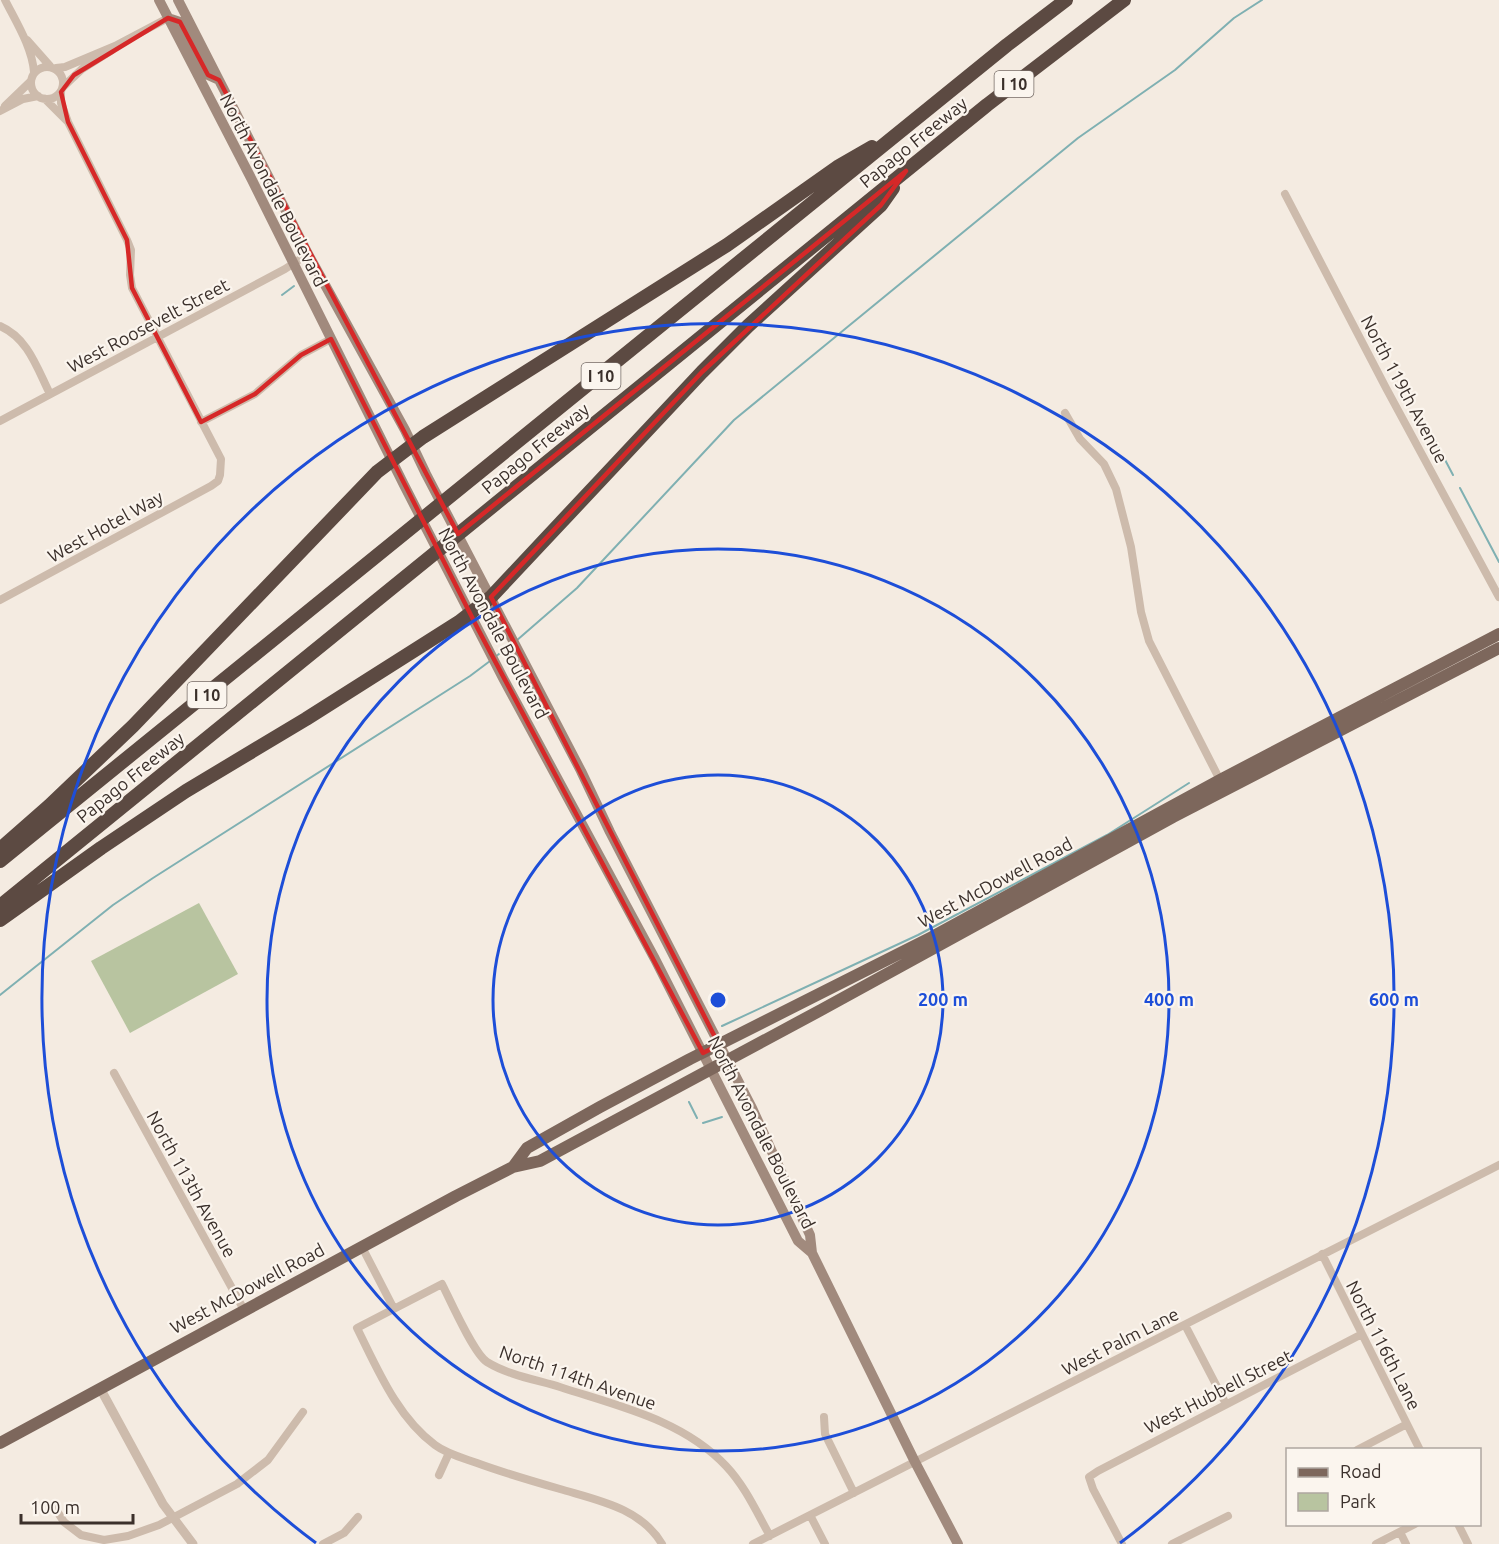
<svg xmlns="http://www.w3.org/2000/svg" width="1499" height="1544" font-family="Ubuntu,sans-serif">
	<rect width="100%" height="100%" fill="#f4ebe1"/>
	<path fill="#b8c4a0" d="M 199,903 L 238,974 L 130,1033 L 91,961 Z"/>
	<g fill="none" stroke-linecap="round" stroke-linejoin="round">
		<path stroke="#7fb0b2" stroke-width="2" d="M 282,295 L 294,286
			M 1432,435 L 1453,475
			M 1460,488 L 1499,562
			M 516,641 L 577,588 L 734,420 L 1078,138 L 1175,70 L 1234,18 L 1262,0
			M 495,657 L 512,644
			M 0,995 L 113,905 L 153,878 L 470,676 L 490,661
			M 722,1026 L 918,935 L 1107,835 L 1189,783
			M 689,1102 L 697,1118
			M 703,1123 L 722,1117"/>
		<path stroke="#cdbbac" stroke-width="8" d="M 5,0 C 16,22 32,47 34,72
			M 27,40 L 50,66
			M31 83a16 16 0 1 1 32 0a16 16 0 1 1-32 0Z
			M 56,68 L 65,67 L 115,46 L 168,18
			M 63,87 L 82,69 L 112,50
			M 45,99 L 67,121
			M 5,106 L 31,81
			M 0,111 L 23,99 L 38,96
			M 1285,194 L 1386,388 L 1499,597
			M 0,326 C 28,338 37,368 50,394
			M 1065,413 L 1080,439 L 1104,464 L 1116,489 L 1131,547 L 1141,612 L 1149,641 L 1222,784
			M 0,421 L 285,269 L 308,254
			M 201,422 L 255,394 L 301,355 L 331,339
			M 0,600 L 211,486 L 218,481 L 220,475 L 221,459 L 132,288 L 130,275 L 131,250 L 127,240 L 68,122 L 61,103 L 61,92
			M 114,1073 L 244,1310
			M 362,1247 L 393,1307
			M 1322,1254 L 1420,1450
			M 1185,1325 L 1226,1404
			M 824,1417 L 825,1434 L 854,1493
			M 1357,1450 L 1407,1424
			M 439,1475 L 449,1453
			M 55,1508 L 64,1522 L 81,1535 L 104,1540 L 128,1536 L 159,1525 L 237,1484 L 268,1460 L 303,1412
			M 810,1515 L 825,1544
			M 1458,1524 L 1468,1544
			M 1400,1532 L 1406,1544
			M 323,1544 L 344,1533 L 358,1517
			M 662,1544 C 641,1508 597,1500 560,1489 C 532,1481 504,1473 477,1463 C 463,1458 447,1454 435,1445 C 397,1417 377,1368 357,1328 L 442,1284 C 450,1300 474,1354 487,1362 C 508,1375 537,1380 560,1387 C 618,1406 683,1420 726,1466 C 745,1486 757,1513 770,1536
			M 753,1544 L 1499,1165
			M 1122,1544 L 1093,1489 L 1089,1477 L 1098,1471 L 1362,1334
			M 1172,1544 L 1228,1516
			M 1376,1544 L 1415,1524"/>
		<path stroke="#cdbbac" stroke-width="9" d="M 100,1388 L 163,1504 L 193,1544"/>
		<path stroke="#a18a7d" stroke-width="10" d="M 159,0 L 252,180 L 404,485 L 503,678 L 655,959 L 798,1241 L 812,1253 L 915,1462 L 958,1544
			M 178,0 L 308,254 L 405,430 L 426,474 L 581,771 L 610,832 L 752,1108 L 810,1235 L 812,1253
			M 168,18 L 180,22 L 208,75 L 219,80"/>
		<path stroke="#7d675c" stroke-width="12" d="M 513,1167 L 527,1148 L 600,1107 L 690,1059 L 932,937 L 1220,780 L 1499,634
			M 0,1443 L 456,1196 L 513,1167 L 540,1161 L 821,1010 L 1173,817 L 1499,648"/>
		<path stroke="#5c4a42" stroke-width="14" d="M 0,849 L 49,806 L 133,726 L 377,472 L 423,437 L 727,245 L 839,166 L 872,147
			M 0,861 L 1007,45 L 1066,0
			M 0,906 L 987,105 L 1124,0
			M 0,920 L 101,848 L 186,791 L 306,719 L 459,622 L 491,597 L 702,372 L 748,326 L 881,205 L 893,188"/>
	</g>
	<path fill="none" stroke="#d62828" stroke-width="4.5" stroke-linejoin="round" d="M 168,18 L 180,22 L 208,75 L 219,80 L 458,534 L 906,171 L 881,205 L 702,372 L 491,597 L 719,1045 L 703,1053 L 479,631 L 331,339 L 301,355 L 255,394 L 201,422 L 132,288 L 127,240 L 68,122 L 61,92 L 74,75 Z"/>
	<g fill="none" stroke="#1d4ed8" stroke-width="3">
		<circle cx="718" cy="1000" r="225"/>
		<circle cx="718" cy="1000" r="451"/>
		<path d="M316 1543A676 676 0 1 1 1120 1543"/>
	</g>
	<g text-anchor="middle" dominant-baseline="central" stroke-width="4.5" stroke-linejoin="round" paint-order="stroke">
		<g fill="#fbf5ee" stroke="#756b66" stroke-width="1.5">
			<rect x="994.5" y="71" width="39" height="26" rx="4.5"/>
			<rect x="581.5" y="363" width="39" height="26" rx="4.5"/>
			<rect x="187.5" y="682" width="39" height="26" rx="4.5"/>
		</g>
		<g font-size="16" font-weight="bold" fill="#3b302b">
			<text x="1014" y="84">I 10</text>
			<text x="601" y="376">I 10</text>
			<text x="207" y="695">I 10</text>
		</g>
		<g font-size="18" fill="#3b302b" stroke="#fbf5ee">
			<text transform="translate(913 142) rotate(-39)">Papago Freeway</text>
			<text transform="translate(274 190) rotate(63)">North Avondale Boulevard</text>
			<text transform="translate(148 325) rotate(-28)">West Roosevelt Street</text>
			<text transform="translate(1405 389) rotate(62)">North 119th Avenue</text>
			<text transform="translate(535 448) rotate(-39)">Papago Freeway</text>
			<text transform="translate(105 526) rotate(-29)">West Hotel Way</text>
			<text transform="translate(494 623) rotate(62)">North Avondale Boulevard</text>
			<text transform="translate(130 777) rotate(-39)">Papago Freeway</text>
			<text transform="translate(995 882) rotate(-28)">West McDowell Road</text>
			<text transform="translate(762 1132) rotate(63)">North Avondale Boulevard</text>
			<text transform="translate(192 1184) rotate(61)">North 113th Avenue</text>
			<text transform="translate(247 1288) rotate(-28)">West McDowell Road</text>
			<text transform="translate(1120 1341) rotate(-27)">West Palm Lane</text>
			<text transform="translate(1384 1345) rotate(63)">North 116th Lane</text>
			<text transform="translate(578 1377) rotate(19)">North 114th Avenue</text>
			<text transform="translate(1218 1391) rotate(-27)">West Hubbell Street</text>
		</g>
	</g>
	<circle cx="718" cy="1000" r="9" fill="#1d4ed8" stroke="#fbf5ee" stroke-width="3"/>
	<g font-size="18" text-anchor="middle" font-weight="bold" fill="#1d4ed8" stroke="#fbf5ee" stroke-width="4.5" stroke-linejoin="round" paint-order="stroke">
		<text x="943" y="1006">200 m</text>
		<text x="1169" y="1006">400 m</text>
		<text x="1394" y="1006">600 m</text>
	</g>
	<rect x="1286" y="1448" width="195" height="78" fill="#fbf5ee" stroke="#aea6a0" stroke-width="1.5"/>
	<rect x="1298" y="1468" width="30" height="9" fill="#7d675c" stroke="#aea6a0" stroke-width="1.5"/>
	<text x="1340" y="1478" font-size="18" fill="#3b302b">Road</text>
	<rect x="1298" y="1493" width="30" height="18" fill="#b8c4a0" stroke="#aea6a0" stroke-width="1.5"/>
	<text x="1340" y="1508" font-size="18" fill="#3b302b">Park</text>
	<path d="M21 1514v9h112v-9" fill="none" stroke="#3b302b" stroke-width="3"/>
	<text x="30" y="1514" font-size="18" fill="#3b302b" stroke="#fbf5ee" stroke-width="4.5" paint-order="stroke">100 m</text>
</svg>
